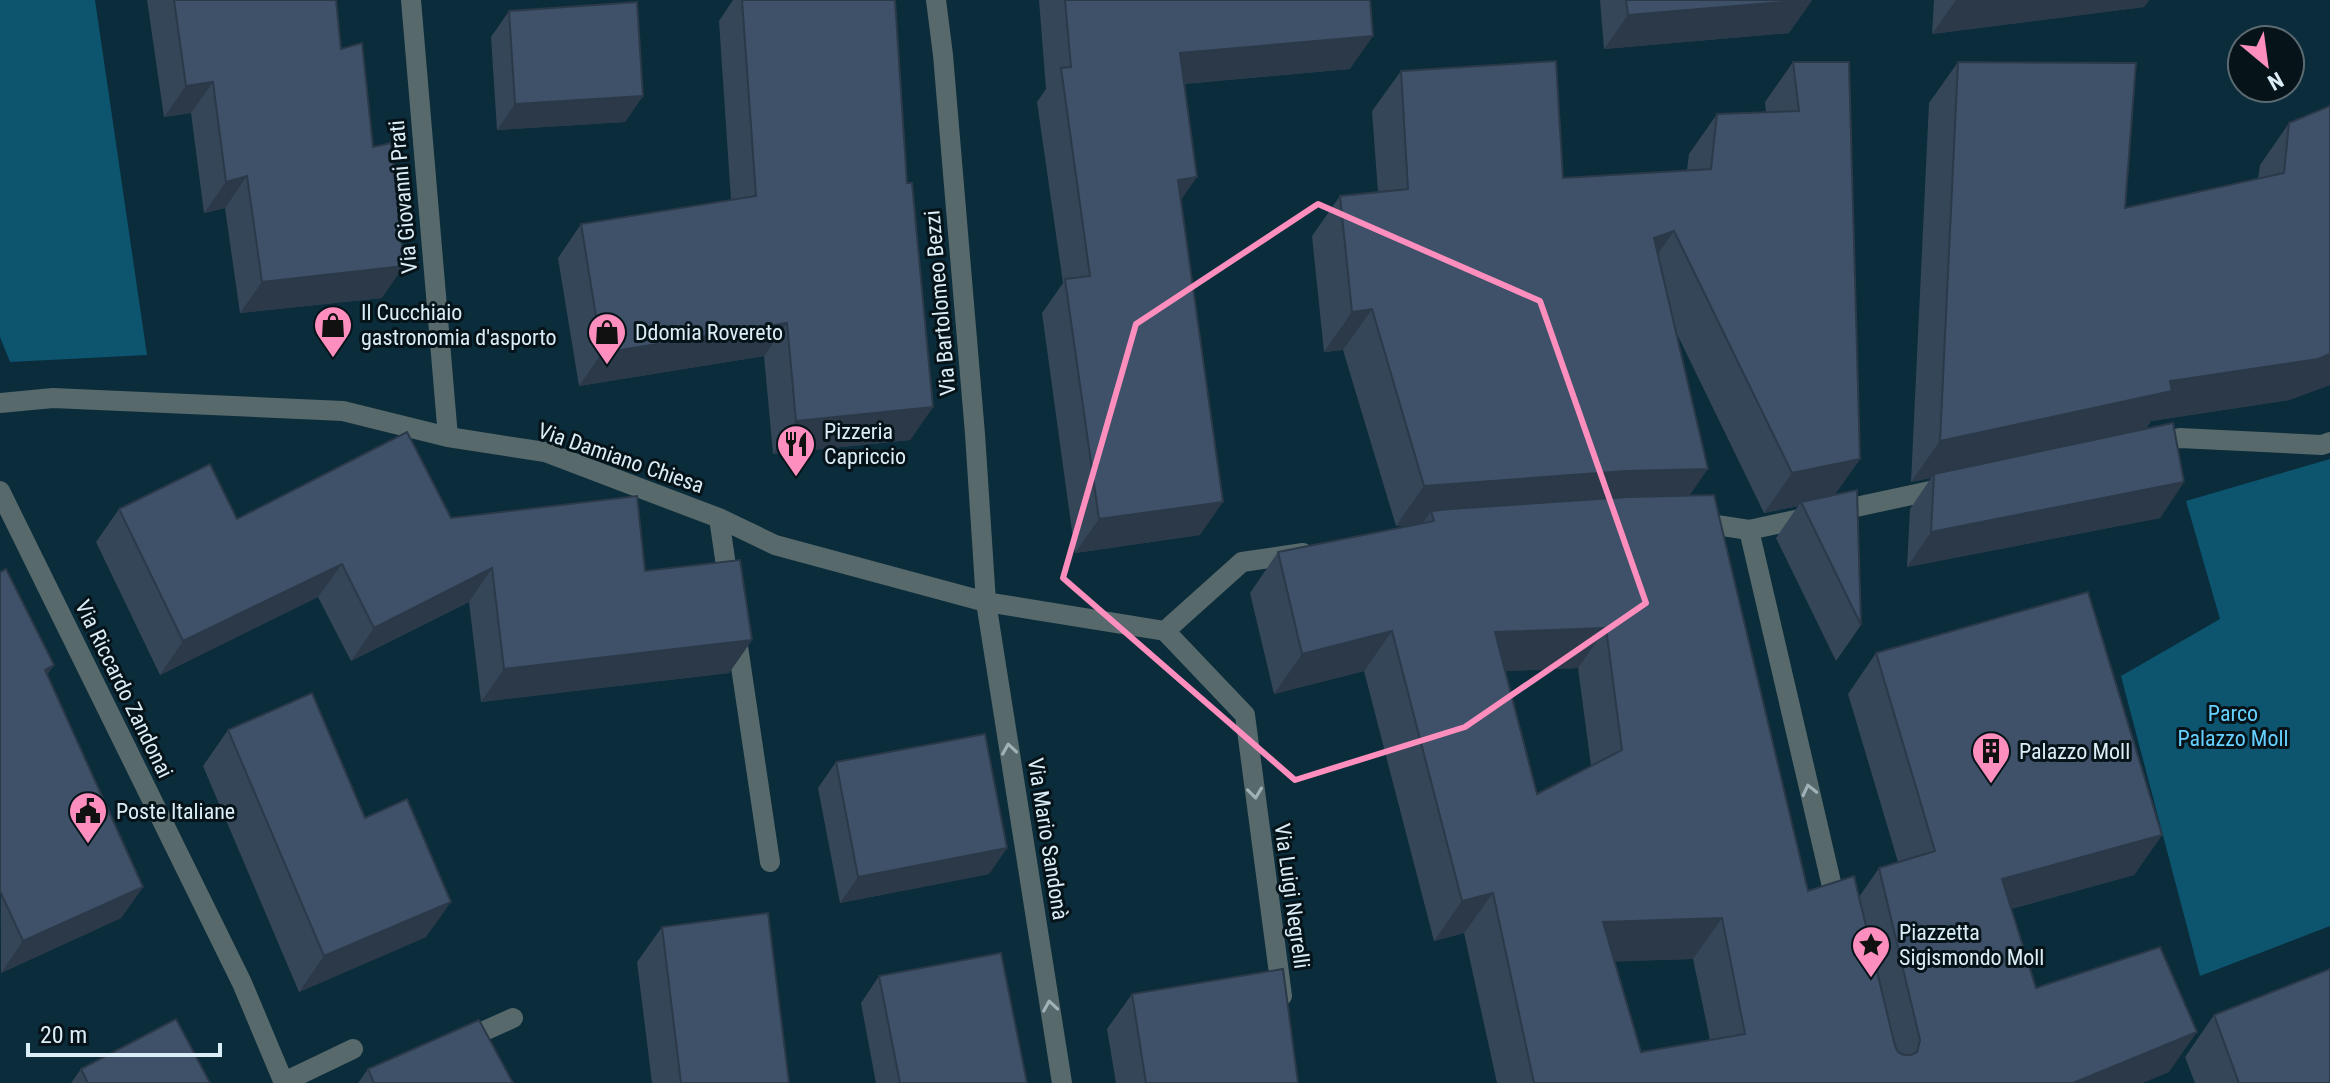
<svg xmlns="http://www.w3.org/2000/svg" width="2330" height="1083" font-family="'Roboto Condensed',sans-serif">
	<rect width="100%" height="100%" fill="#0b2c3a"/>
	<path fill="#0d546e" d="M 0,0 L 95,0 L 147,355 L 10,362 L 0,337 Z
		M 2330,459 L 2330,926 L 2200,976 L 2121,676 L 2220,619 L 2186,501 Z"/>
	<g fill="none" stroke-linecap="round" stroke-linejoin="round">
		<path stroke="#58696b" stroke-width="20" d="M 411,0 L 448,437
			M 936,0 L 943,55 L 975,434 L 986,602 L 1062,1083
			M 0,403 L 53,398 L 343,411 L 448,437 L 545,452 L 719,518 L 775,545 L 986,602 L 1165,631 L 1245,715 L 1282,996
			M 2151,444 L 2180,438 L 2322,445 L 2330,442
			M 0,491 L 242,983 L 284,1083
			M 719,518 L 729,586
			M 1697,522 L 1749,530 L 1944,488
			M 1749,530 L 1837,908
			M 1165,631 L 1242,562 L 1303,553
			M 736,633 L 770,862
			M 462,1041 L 513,1018
			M 284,1082 L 353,1049"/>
	</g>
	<path fill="#354659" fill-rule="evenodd" d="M 147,0 L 336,0 L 341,49 L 382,298 L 240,313 L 225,208 L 204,213 L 191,113 L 164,117 Z
		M 733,0 L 895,0 L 907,183 L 933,407 L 910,440 L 773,454 L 764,356 L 579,386 L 558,258 L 581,224 L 731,200 L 719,21 Z
		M 1039,0 L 1370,0 L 1350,69 L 1184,84 L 1181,200 L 1200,535 L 1075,553 L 1042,313 L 1063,283 L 1037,102 L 1046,89 Z
		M 1600,0 L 1812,0 L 1789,33 L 1604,49 Z
		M 1934,0 L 2149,0 L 2144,7 L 1932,34 Z
		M 509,11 L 643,96 L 625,122 L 497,130 L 491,37 Z
		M 1793,62 L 1860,459 L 1834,495 L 1861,625 L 1836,661 L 1776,538 L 1798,506 L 1764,513 L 1677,334 L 1690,495 L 1808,891 L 1859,897 L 1879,868 L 1898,862 L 1848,694 L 1876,653 L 2162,835 L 2134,875 L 2011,909 L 2036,988 L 2169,1072 L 2142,1083 L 1497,1083 L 1464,933 L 1434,941 L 1364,671 L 1274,694 L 1250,593 L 1278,552 L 1417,525 L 1396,526 L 1343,350 L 1324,352 L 1312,236 L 1340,196 L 1378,192 L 1372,111 L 1401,71 L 1563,178 L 1687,170 L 1689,154 L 1717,114 L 1766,112 L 1765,102 ZM 1578,668 L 1591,766 L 1537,794 L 1505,671 ZM 1693,959 L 1710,1040 L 1641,1052 L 1615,961 Z
		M 1958,62 L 2125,208 L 2258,179 L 2260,165 L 2289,123 L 2330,106 L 2330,385 L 2289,400 L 2151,421 L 2146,429 L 2184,482 L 2160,518 L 1907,567 L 1910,509 L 1931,478 L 1911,482 L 1929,103 Z
		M 119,509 L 237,519 L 451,518 L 645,571 L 752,640 L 729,673 L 481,702 L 469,602 L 351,661 L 318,597 L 160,675 L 96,542 Z
		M 0,572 L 54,665 L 47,675 L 143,887 L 121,918 L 1,973 Z
		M 228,730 L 426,937 L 299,992 L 203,766 Z
		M 836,762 L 1007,848 L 989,874 L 840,903 L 818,788 Z
		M 662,927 L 789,1083 L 652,1083 L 637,962 Z
		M 879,976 L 1027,1083 L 876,1083 L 861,1003 Z
		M 1132,994 L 1298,1083 L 1116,1083 L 1107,1029 Z
		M 2214,1015 L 2330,1083 L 2195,1083 L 2185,1057 Z
		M 81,1069 L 210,1083 L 71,1083 Z
		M 368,1069 L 513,1083 L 358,1083 Z"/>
	<path fill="#2b3949" d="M 1812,0 L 1789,33 L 1604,49 L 1628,15 Z
		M 1956,0 L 2149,0 L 2144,7 L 1932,34 Z
		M 1373,36 L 1350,69 L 1156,86 L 1180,53 Z
		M 213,82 L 191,113 L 164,117 L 186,86 Z
		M 643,96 L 625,122 L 497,130 L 515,104 Z
		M 247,176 L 225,208 L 204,213 L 226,182 Z
		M 1197,177 L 1174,210 L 1178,180 Z
		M 1674,231 L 1646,271 L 1654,238 Z
		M 404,266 L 382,298 L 240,313 L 262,282 Z
		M 1372,309 L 1343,350 L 1324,352 L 1352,312 Z
		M 787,323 L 764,356 L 579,386 L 602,353 Z
		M 2330,354 L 2330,385 L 2289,400 L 2151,421 L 2143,433 L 1934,474 L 1931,478 L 1911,482 L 1940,441 L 2170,381 Z
		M 933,407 L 910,440 L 773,454 L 796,421 Z
		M 1860,459 L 1832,499 L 1801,502 L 1798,506 L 1764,513 L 1792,473 Z
		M 1708,469 L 1680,509 L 1434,521 L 1431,511 L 1422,524 L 1396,526 L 1424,486 L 1626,471 Z
		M 2184,482 L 2160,518 L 1907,567 L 1931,532 Z
		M 1223,502 L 1200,535 L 1075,553 L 1099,519 Z
		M 342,564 L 318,597 L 160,675 L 183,641 Z
		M 492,568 L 469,602 L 351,661 L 374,628 Z
		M 1606,628 L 1578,668 L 1466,673 L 1495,632 Z
		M 1392,631 L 1364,671 L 1274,694 L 1302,654 Z
		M 752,640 L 729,673 L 481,702 L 504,669 Z
		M 54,665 L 32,697 L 45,670 Z
		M 2162,835 L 2134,875 L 1973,919 L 2002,879 Z
		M 1007,848 L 989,874 L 840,903 L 858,877 Z
		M 143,887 L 121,918 L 1,973 L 23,941 Z
		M 1493,893 L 1464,933 L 1434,941 L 1462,901 Z
		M 451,902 L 426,937 L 299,992 L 324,956 Z
		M 1722,918 L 1693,959 L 1575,963 L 1603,922 Z
		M 2197,1032 L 2169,1072 L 2142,1083 L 2073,1083 Z"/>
	<path fill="#3e5168" stroke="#2b3949" stroke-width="2" fill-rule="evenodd" d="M 174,0 L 336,0 L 341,49 L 362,43 L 373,147 L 391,143 L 404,266 L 262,282 L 247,176 L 226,182 L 213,82 L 186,86 Z
		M 742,0 L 895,0 L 907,183 L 912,183 L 933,407 L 796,421 L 787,323 L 602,353 L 581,224 L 756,196 Z
		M 1065,0 L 1370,0 L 1373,36 L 1180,53 L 1197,177 L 1178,180 L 1223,502 L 1099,519 L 1065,279 L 1090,276 L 1061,68 L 1071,67 Z
		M 1626,0 L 1807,0 L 1628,15 Z
		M 637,2 L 643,96 L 515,104 L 509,11 Z
		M 1556,61 L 1563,178 L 1711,169 L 1717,114 L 1799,111 L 1793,62 L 1849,62 L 1860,459 L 1792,473 L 1674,231 L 1654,238 L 1708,469 L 1626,471 L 1424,486 L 1372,309 L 1352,312 L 1340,196 L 1408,189 L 1401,71 Z
		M 1958,62 L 2136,63 L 2125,208 L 2284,173 L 2289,123 L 2330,106 L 2330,354 L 2318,359 L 2170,381 L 2172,391 L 1940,441 Z
		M 2173,423 L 2184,482 L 1931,532 L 1934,474 Z
		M 407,432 L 451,518 L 637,496 L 645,571 L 740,560 L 752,640 L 504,669 L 492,568 L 374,628 L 342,564 L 183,641 L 119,509 L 210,464 L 237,519 Z
		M 1857,490 L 1861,625 L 1801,502 Z
		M 1714,495 L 1808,891 L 1854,876 L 1895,1046 L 1898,1052 L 1904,1055 L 1911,1055 L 1917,1052 L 1920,1040 L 1879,868 L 1935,851 L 1876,653 L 2088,592 L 2162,835 L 2002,879 L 2036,988 L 2160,947 L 2197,1032 L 2073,1083 L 1534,1083 L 1493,893 L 1462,901 L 1392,631 L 1302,654 L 1278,552 L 1434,521 L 1431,511 L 1450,509 L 1628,497 ZM 1606,628 L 1622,750 L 1537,794 L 1495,632 ZM 1722,918 L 1745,1034 L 1641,1052 L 1603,922 Z
		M 6,569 L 54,665 L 45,670 L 143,887 L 23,941 L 0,891 L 0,572 Z
		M 312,693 L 365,818 L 407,799 L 451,902 L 324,956 L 228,730 Z
		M 985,734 L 1007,848 L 858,877 L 836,762 Z
		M 768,913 L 789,1083 L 681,1083 L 662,927 Z
		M 1001,953 L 1027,1083 L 900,1083 L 879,976 Z
		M 1283,969 L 1298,1083 L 1146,1083 L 1132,994 Z
		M 2330,969 L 2330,1083 L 2239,1083 L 2214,1015 Z
		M 176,1019 L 210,1083 L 88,1083 L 81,1069 Z
		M 479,1020 L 513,1083 L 374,1083 L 368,1069 Z"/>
	<defs><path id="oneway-chevron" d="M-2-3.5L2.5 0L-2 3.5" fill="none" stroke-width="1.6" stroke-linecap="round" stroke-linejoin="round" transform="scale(2)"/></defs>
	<g stroke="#a0b2b7">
		<use href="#oneway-chevron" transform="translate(1009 749) rotate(-99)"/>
		<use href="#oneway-chevron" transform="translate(1809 790) rotate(-103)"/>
		<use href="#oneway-chevron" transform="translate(1255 793) rotate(83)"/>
		<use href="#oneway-chevron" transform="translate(1050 1006) rotate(-99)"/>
	</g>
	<path fill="none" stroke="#fe8ebd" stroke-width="6" stroke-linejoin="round" d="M 1318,204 L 1540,301 L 1646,603 L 1465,727 L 1295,780 L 1063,578 L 1136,324 Z"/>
	<defs>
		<symbol id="shop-pin" viewBox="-11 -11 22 30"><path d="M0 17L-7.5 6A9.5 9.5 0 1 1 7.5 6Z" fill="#fe8ebd" stroke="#061319"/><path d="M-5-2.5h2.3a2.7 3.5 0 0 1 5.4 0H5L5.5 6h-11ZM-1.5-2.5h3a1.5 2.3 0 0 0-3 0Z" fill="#111"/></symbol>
		<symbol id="restaurant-pin" viewBox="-11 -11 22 30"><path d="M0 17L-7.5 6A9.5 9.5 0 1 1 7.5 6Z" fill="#fe8ebd" stroke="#061319"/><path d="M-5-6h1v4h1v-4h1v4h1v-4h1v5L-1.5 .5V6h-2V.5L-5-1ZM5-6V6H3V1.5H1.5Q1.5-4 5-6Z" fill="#111"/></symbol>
		<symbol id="building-pin" viewBox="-11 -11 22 30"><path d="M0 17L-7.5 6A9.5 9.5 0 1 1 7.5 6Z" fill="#fe8ebd" stroke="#061319"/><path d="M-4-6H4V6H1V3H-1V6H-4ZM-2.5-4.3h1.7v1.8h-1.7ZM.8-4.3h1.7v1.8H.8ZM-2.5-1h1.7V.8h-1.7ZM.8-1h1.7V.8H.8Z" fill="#111"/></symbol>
		<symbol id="civic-pin" viewBox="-11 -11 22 30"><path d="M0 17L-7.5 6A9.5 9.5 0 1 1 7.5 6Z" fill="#fe8ebd" stroke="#061319"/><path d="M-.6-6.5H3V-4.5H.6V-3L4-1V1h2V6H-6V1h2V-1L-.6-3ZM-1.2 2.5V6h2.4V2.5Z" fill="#111"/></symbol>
		<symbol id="sight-pin" viewBox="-11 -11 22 30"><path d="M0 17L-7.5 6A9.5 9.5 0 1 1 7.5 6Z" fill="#fe8ebd" stroke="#061319"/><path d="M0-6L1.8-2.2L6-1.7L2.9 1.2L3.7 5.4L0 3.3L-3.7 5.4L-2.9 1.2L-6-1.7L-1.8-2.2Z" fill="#111"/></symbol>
	</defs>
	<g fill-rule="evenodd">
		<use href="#shop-pin" x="311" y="303" width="44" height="60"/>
		<use href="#shop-pin" x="585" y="310" width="44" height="60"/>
		<use href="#restaurant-pin" x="774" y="422" width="44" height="60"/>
		<use href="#building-pin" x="1969" y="729" width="44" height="60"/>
		<use href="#civic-pin" x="66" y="789" width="44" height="60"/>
		<use href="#sight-pin" x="1849" y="923" width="44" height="60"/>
	</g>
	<g text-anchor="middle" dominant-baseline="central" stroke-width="6" stroke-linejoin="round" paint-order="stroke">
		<g font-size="22" fill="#dbedf6" stroke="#061319">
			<text transform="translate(403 197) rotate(-95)">Via Giovanni Prati</text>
			<text transform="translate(940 303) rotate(-95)">Via Bartolomeo Bezzi</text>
			<text transform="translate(621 458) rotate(19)">Via Damiano Chiesa</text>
			<text transform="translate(124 689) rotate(64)">Via Riccardo Zandonai</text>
			<text transform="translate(1048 839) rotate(81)">Via Mario Sandonà</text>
			<text transform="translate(1292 896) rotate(82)">Via Luigi Negrelli</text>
		</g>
		<g font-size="22" fill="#dbedf6" stroke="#061319" text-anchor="start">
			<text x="361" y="312">Il Cucchiaio<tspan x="361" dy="25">gastronomia d'asporto</tspan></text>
			<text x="635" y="332">Ddomia Rovereto</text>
			<text x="824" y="431">Pizzeria<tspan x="824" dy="25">Capriccio</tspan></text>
			<text x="2019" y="751">Palazzo Moll</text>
			<text x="116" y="811">Poste Italiane</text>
			<text x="1899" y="932">Piazzetta<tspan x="1899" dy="25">Sigismondo Moll</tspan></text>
		</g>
		<g font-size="22" fill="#66d1ff" stroke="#061319">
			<text x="2233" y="713">Parco<tspan x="2233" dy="25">Palazzo Moll</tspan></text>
		</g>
	</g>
	<g transform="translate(2266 64) rotate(151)"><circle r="38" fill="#061319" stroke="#5b6a71" stroke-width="2"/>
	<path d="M0-6L14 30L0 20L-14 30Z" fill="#fe8ebd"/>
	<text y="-12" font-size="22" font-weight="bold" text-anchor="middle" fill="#dbedf6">N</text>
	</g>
	<path d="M28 1043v12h192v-12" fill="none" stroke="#dbedf6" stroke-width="4"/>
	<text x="40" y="1043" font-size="24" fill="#dbedf6" stroke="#061319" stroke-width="6" paint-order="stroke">20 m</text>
</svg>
